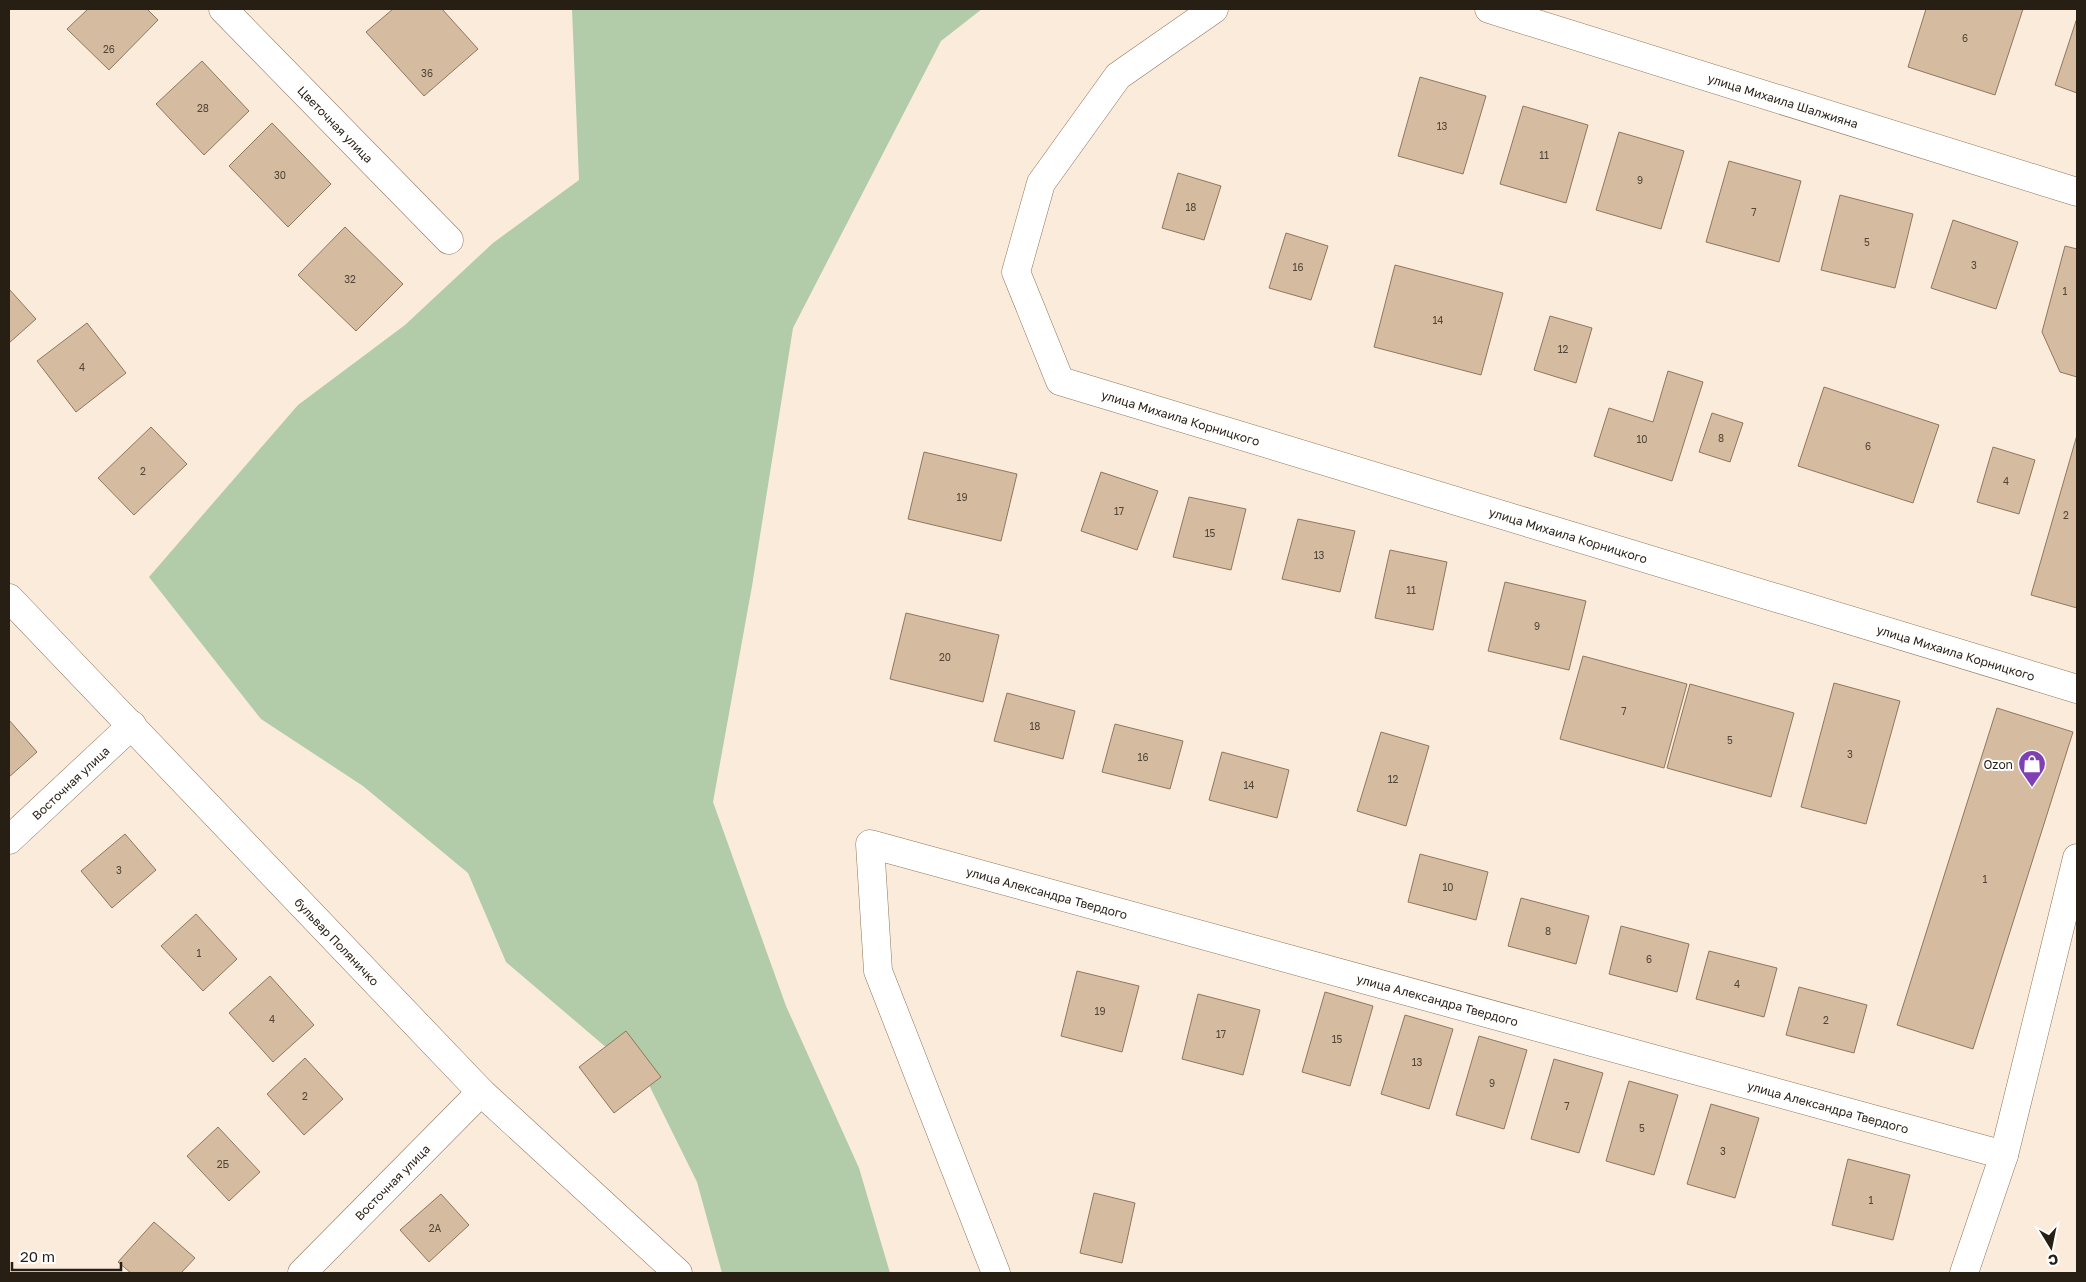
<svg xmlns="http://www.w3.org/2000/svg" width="2086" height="1282" font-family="'Golos Text',sans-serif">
	<rect width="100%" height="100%" fill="#fbebda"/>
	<path fill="#b2cba8" d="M 572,9 L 982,9 L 941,41 L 793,328 L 752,586 L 713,802 L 786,1006 L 859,1168 L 890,1273 L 722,1273 L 697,1182 L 648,1083 L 506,962 L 468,873 L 363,786 L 261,719 L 149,577 L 298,405 L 405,325 L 493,243 L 579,180 Z"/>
	<path fill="#d5bba0" stroke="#8f775e" d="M 88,9 L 147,9 L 158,20 L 109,70 L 67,29 Z
		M 393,9 L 442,9 L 478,49 L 424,96 L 366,32 Z
		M 1926,9 L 2023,9 L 1995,95 L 1908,67 Z
		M 2077,18 L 2077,93 L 2055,85 Z
		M 202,61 L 249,111 L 204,155 L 156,104 Z
		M 1420,77 L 1486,96 L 1463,174 L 1398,156 Z
		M 1523,106 L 1588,125 L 1566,203 L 1500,184 Z
		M 272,123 L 331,184 L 288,227 L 229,166 Z
		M 1619,132 L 1684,151 L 1661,229 L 1596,210 Z
		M 1729,161 L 1801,181 L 1779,262 L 1706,242 Z
		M 1178,173 L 1221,186 L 1204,240 L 1162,228 Z
		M 1840,195 L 1913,214 L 1895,288 L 1821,270 Z
		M 1953,220 L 2018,242 L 1996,309 L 1931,288 Z
		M 345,227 L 403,284 L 356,331 L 298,275 Z
		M 1286,233 L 1328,246 L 1311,300 L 1269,288 Z
		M 2065,246 L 2077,249 L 2077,377 L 2060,372 L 2042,332 Z
		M 1395,265 L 1503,293 L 1481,375 L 1374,347 Z
		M 9,289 L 36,319 L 9,343 Z
		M 1550,316 L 1592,328 L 1576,383 L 1534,370 Z
		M 87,323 L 126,373 L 76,412 L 37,361 Z
		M 1668,371 L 1703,382 L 1672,481 L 1594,456 L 1609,408 L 1653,422 Z
		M 1824,387 L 1939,425 L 1913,503 L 1798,466 Z
		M 1712,413 L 1743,423 L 1730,462 L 1699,452 Z
		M 151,427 L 187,464 L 134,515 L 98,478 Z
		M 2077,435 L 2077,608 L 2031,595 Z
		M 1993,447 L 2035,460 L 2019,514 L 1977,502 Z
		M 924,452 L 1017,474 L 1001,541 L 908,519 Z
		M 1101,472 L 1158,491 L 1137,550 L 1081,531 Z
		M 1189,497 L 1246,509 L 1231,570 L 1173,557 Z
		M 1298,519 L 1355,531 L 1340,592 L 1282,579 Z
		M 1390,550 L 1447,562 L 1433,630 L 1375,618 Z
		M 1505,582 L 1586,601 L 1569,670 L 1488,651 Z
		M 906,613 L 999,635 L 983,702 L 890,679 Z
		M 1583,656 L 1687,684 L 1664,768 L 1560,739 Z
		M 1834,683 L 1900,701 L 1866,824 L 1801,807 Z
		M 1690,684 L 1794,713 L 1771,797 L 1667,768 Z
		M 1007,693 L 1075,711 L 1063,759 L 994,741 Z
		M 1997,708 L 2073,732 L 1973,1049 L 1897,1025 Z
		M 9,720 L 37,752 L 9,777 Z
		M 1115,724 L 1183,741 L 1170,789 L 1102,772 Z
		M 1381,732 L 1429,746 L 1406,826 L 1357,811 Z
		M 1222,752 L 1289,770 L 1277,818 L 1209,800 Z
		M 125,834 L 156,870 L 112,908 L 81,871 Z
		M 1420,854 L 1488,872 L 1476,920 L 1408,902 Z
		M 1521,898 L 1589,916 L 1576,964 L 1508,946 Z
		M 196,914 L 237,959 L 203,991 L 161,946 Z
		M 1621,926 L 1689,944 L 1677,992 L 1609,974 Z
		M 1709,951 L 1777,968 L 1764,1017 L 1696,999 Z
		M 1077,971 L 1139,986 L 1122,1052 L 1061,1036 Z
		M 270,976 L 314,1025 L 273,1062 L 229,1013 Z
		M 1799,987 L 1867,1005 L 1854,1053 L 1786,1035 Z
		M 1325,992 L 1373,1006 L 1350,1086 L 1302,1072 Z
		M 1198,994 L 1260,1010 L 1243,1075 L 1182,1059 Z
		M 1405,1015 L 1453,1029 L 1429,1109 L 1381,1094 Z
		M 626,1031 L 661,1077 L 614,1113 L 579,1067 Z
		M 1479,1036 L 1527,1050 L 1504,1129 L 1456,1115 Z
		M 305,1058 L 343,1099 L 304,1135 L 267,1094 Z
		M 1554,1059 L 1603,1073 L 1579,1153 L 1531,1139 Z
		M 1629,1081 L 1678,1095 L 1654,1175 L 1606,1161 Z
		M 1711,1104 L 1759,1118 L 1735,1198 L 1687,1184 Z
		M 218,1127 L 260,1172 L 229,1201 L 187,1156 Z
		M 1848,1159 L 1910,1175 L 1893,1240 L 1832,1225 Z
		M 1094,1193 L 1135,1203 L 1122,1263 L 1080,1253 Z
		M 441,1194 L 469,1225 L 429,1262 L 400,1230 Z
		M 154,1222 L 195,1258 L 181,1273 L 131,1273 L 118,1262 Z"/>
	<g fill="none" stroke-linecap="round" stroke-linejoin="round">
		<defs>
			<g id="minor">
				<path id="s1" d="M 223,9 L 449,240"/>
				<path id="s2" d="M 1214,9 L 1118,76 L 1041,183 L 1016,272 L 1060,381 L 2077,689"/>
				<path id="s3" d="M 1489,9 L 2077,192"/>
				<path id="s4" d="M 9,598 L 481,1092 L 678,1273"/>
				<path id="s5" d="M 9,840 L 132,725"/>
				<path id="s6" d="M 302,1273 L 481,1092"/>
				<path id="s7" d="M 996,1273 L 878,971 L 870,844 L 2004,1155"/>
				<path d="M 1964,1273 L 2004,1155 L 2077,858"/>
			</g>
		</defs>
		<use href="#minor" stroke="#8e765d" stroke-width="29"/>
		<use href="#minor" stroke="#fff" stroke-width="28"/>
	</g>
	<defs>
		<symbol id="shop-pin" viewBox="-11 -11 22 30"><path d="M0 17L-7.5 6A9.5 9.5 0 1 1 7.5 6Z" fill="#7f40b5" stroke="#fff"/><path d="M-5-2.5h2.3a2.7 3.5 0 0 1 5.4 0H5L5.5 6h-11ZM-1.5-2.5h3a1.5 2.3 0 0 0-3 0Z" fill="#fff"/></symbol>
	</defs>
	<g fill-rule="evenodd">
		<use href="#shop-pin" x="2016" y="748" width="32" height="43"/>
	</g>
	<g text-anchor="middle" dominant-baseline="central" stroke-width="4" stroke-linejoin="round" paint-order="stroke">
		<g font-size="10" fill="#524537">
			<text x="1965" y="38">6</text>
			<text x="109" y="49">26</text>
			<text x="427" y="73">36</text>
			<text x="203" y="108">28</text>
			<text x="1442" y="126">13</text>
			<text x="1544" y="155">11</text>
			<text x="280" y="175">30</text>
			<text x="1640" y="180">9</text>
			<text x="1191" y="207">18</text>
			<text x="1754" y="212">7</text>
			<text x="1867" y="242">5</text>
			<text x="1974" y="265">3</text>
			<text x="1298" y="267">16</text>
			<text x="350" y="279">32</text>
			<text x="2065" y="291">1</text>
			<text x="1438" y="320">14</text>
			<text x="1563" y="349">12</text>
			<text x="82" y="367">4</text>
			<text x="1721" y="438">8</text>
			<text x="1642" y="439">10</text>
			<text x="1868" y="446">6</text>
			<text x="143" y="471">2</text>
			<text x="2006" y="481">4</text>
			<text x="962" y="497">19</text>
			<text x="1119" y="511">17</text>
			<text x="2066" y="515">2</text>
			<text x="1210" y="533">15</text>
			<text x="1319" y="555">13</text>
			<text x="1411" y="590">11</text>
			<text x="1537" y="626">9</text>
			<text x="945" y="657">20</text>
			<text x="1624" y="711">7</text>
			<text x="1035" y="726">18</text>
			<text x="1730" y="740">5</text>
			<text x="1850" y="754">3</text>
			<text x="1143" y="757">16</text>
			<text x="1393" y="779">12</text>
			<text x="1249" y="785">14</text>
			<text x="119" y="870">3</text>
			<text x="1985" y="879">1</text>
			<text x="1448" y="887">10</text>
			<text x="1548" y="931">8</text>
			<text x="199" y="953">1</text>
			<text x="1649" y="959">6</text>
			<text x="1737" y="984">4</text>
			<text x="1100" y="1011">19</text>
			<text x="272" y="1019">4</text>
			<text x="1826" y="1020">2</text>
			<text x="1221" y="1034">17</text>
			<text x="1337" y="1039">15</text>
			<text x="1417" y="1062">13</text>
			<text x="1492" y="1083">9</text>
			<text x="305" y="1096">2</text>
			<text x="1567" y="1106">7</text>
			<text x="1642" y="1128">5</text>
			<text x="1723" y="1151">3</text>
			<text x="223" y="1164">2Б</text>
			<text x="1871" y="1200">1</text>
			<text x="435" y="1228">2А</text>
		</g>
		<g font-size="12" fill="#271e14" stroke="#fff">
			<text stroke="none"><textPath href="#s3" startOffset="308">улица Михаила Шалжияна</textPath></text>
			<text stroke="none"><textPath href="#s1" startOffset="161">Цветочная улица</textPath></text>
			<text stroke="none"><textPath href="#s2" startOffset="585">улица Михаила Корницкого</textPath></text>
			<text stroke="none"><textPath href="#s2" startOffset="990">улица Михаила Корницкого</textPath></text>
			<text stroke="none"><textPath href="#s2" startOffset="1395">улица Михаила Корницкого</textPath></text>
			<text stroke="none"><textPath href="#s5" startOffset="84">Восточная улица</textPath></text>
			<text stroke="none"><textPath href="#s7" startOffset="635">улица Александра Твердого</textPath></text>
			<text stroke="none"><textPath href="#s4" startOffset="475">бульвар Поляничко</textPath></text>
			<text stroke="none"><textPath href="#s7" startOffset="1040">улица Александра Твердого</textPath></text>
			<text stroke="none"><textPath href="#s7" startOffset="1445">улица Александра Твердого</textPath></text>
			<text stroke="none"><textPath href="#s6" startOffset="128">Восточная улица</textPath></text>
		</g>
		<g font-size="12" fill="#271e14" stroke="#fff" text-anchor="end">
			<text x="2013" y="764">Ozon</text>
		</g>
	</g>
	<rect width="2086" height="1282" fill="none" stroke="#271e14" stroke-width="20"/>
	<g transform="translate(2051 1247) rotate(170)" stroke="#ffffff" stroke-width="4" paint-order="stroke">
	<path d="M0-4L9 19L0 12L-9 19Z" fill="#271e14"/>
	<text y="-8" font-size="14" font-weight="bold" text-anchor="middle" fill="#271e14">С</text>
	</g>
	<path d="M12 1262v8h109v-8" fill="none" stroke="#271e14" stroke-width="2.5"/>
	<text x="20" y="1262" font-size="15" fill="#271e14" stroke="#ffffff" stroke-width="4" paint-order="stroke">20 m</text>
</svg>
